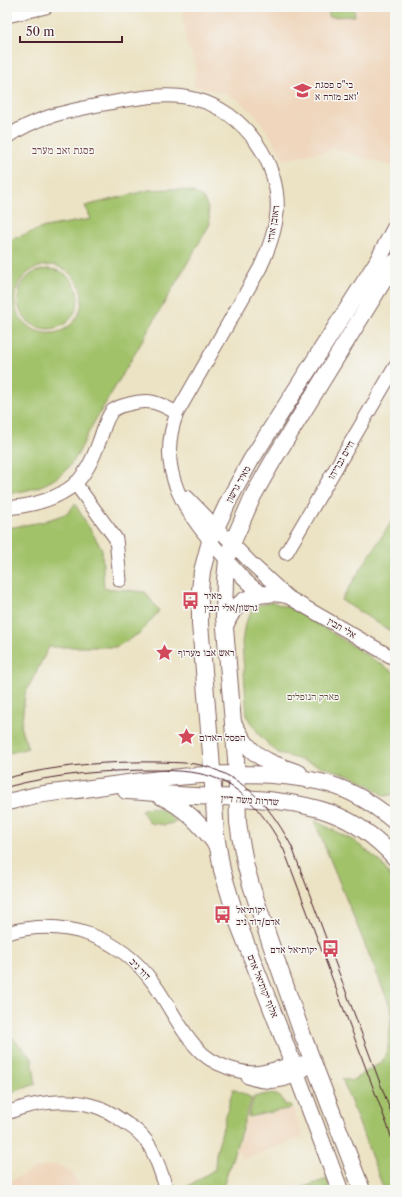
<svg xmlns="http://www.w3.org/2000/svg" width="402" height="1197" font-family="'Libre Caslon Text','Frank Ruhl Libre',serif">
	<rect width="100%" height="100%" fill="#f6f6f2"/>
	<filter id="ink" filterUnits="userSpaceOnUse"><feTurbulence type="fractalNoise" baseFrequency=".025" numOctaves="2"/><feDisplacementMap in="SourceGraphic" scale="8" xChannelSelector="R" yChannelSelector="G"/><feConvolveMatrix kernelMatrix="1 2 1 2 8 2 1 2 1" color-interpolation-filters="sRGB"/></filter>
	<filter id="wash" filterUnits="userSpaceOnUse"><feTurbulence type="fractalNoise" baseFrequency=".012" numOctaves="4" result="noise"/><feDisplacementMap in="SourceGraphic" scale="16" xChannelSelector="R" yChannelSelector="G"/><feGaussianBlur stdDeviation="0.9" result="paint"/><feColorMatrix in="noise" values="0 0 0 0 0 0 0 0 0 0 0 0 0 0 0 0 0 1.4 0 .05"/><feComposite in="paint" operator="in"/></filter>
	<g filter="url(#wash)">
		<rect width="100%" height="100%" fill="#ece3c4"/>
		<path fill="#efd6bc" d="M 183,7 L 395,7 L 395,167 L 334,149 L 284,160 L 271,137 L 256,115 L 238,100 L 223,93 L 194,86 L 196,64 L 186,43 Z
			M 293,1109 L 303,1137 L 242,1160 L 239,1153 L 236,1151 L 247,1119 Z
			M 56,1164 L 70,1170 L 83,1190 L 7,1190 L 7,1183 L 35,1168 Z"/>
		<path fill="#a2c26a" stroke="#76704a" fill-rule="evenodd" d="M 329,7 L 354,7 L 355,16 L 329,17 Z
			M 173,189 C 201,191 208,196 210,224 C 172,289 135,355 96,419 C 85,436 80,457 65,471 C 49,486 28,491 7,494 L 7,241 L 45,227 L 91,219 L 85,206 L 149,190 ZM 54,265 C 105,282 78,346 37,331 C 30,328 23,323 19,316 C 8,296 19,274 39,267 C 43,265 49,266 54,265 Z
			M18 299a30 30 0 1 1 60 0a30 30 0 1 1-60 0Z
			M 75,504 L 102,549 L 104,588 L 145,592 L 159,611 L 140,633 L 116,647 L 49,647 L 25,694 L 21,729 L 28,748 L 7,754 L 7,528 L 42,522 L 68,513 Z
			M 395,516 L 395,634 L 341,600 Z
			M 272,602 L 296,610 L 395,673 L 395,794 L 384,796 L 368,784 L 352,776 L 278,753 L 261,737 L 247,717 L 242,642 L 245,623 L 251,613 L 252,604 L 257,607 L 259,605 Z
			M 150,807 L 165,810 L 176,822 L 165,825 L 150,823 L 141,810 Z
			M 314,820 L 354,841 L 380,861 L 395,883 L 395,1190 L 384,1190 L 342,1078 L 351,1081 L 382,1062 L 388,1048 L 392,1011 Z
			M 7,1032 L 32,1058 L 36,1084 L 13,1092 L 7,1088 Z
			M 233,1089 L 252,1098 L 222,1190 L 182,1190 L 215,1169 L 216,1154 Z
			M 266,1094 C 275,1094 283,1095 285,1105 L 290,1104 L 292,1108 L 248,1117 L 254,1097 Z
			M 327,1179 L 331,1190 L 295,1190 Z"/>
	</g>
	<g filter="url(#ink)">
		<g fill="none" stroke-linecap="round" stroke-linejoin="round">
			<defs>
				<path id="minor" d="M 7,16 L 46,7
					M 7,137 C 36,117 64,112 98,105 C 129,100 163,91 195,99 C 244,111 281,163 277,213 C 275,232 268,251 260,268 L 177,413 C 154,472 187,515 224,557 C 235,568 245,583 259,591 C 267,596 279,594 288,597
					M 75,483 L 116,539 L 120,580
					M 187,497 L 251,563 L 288,597 L 395,659
					M 7,508 C 30,506 56,500 75,484 C 87,473 94,456 99,442 C 103,432 105,420 112,411 C 116,408 124,405 129,404 C 150,398 159,403 177,413
					M 286,553 L 395,367
					M 7,933 C 64,917 120,936 154,984 C 170,1006 183,1036 203,1054 C 212,1062 227,1068 239,1071 C 258,1076 273,1069 292,1064 C 298,1062 306,1063 313,1063
					M 248,1077 C 267,1085 288,1082 305,1069
					M 7,1113 C 33,1102 67,1098 94,1106 C 106,1109 117,1117 127,1124 C 134,1128 142,1135 147,1142 C 157,1156 161,1174 167,1190"/>
				<path id="tertiary" d="M 225,626 C 234,604 246,595 269,594
					M 235,726 C 239,733 243,741 249,747 C 261,761 282,767 299,773
					M 126,791 C 149,792 172,795 196,796 C 238,798 291,798 331,813 C 355,822 378,839 395,858
					M 160,796 C 185,807 202,826 218,847
					M 7,802 C 17,800 27,797 37,795 C 54,792 73,791 91,788 C 165,777 246,766 321,782 C 348,788 374,804 395,822
					M 340,1190 L 285,1043 L 237,920 L 222,870 L 216,835 L 211,754 L 200,624 L 200,591 L 202,571 L 210,541 L 230,498 L 251,460 L 377,262 L 395,228
					M 362,1190 L 303,1036 L 268,936 L 251,885 L 246,867 L 240,836 L 238,822 L 236,759 L 224,616 L 225,580 L 227,560 L 232,544 L 253,496 L 274,459 L 395,262"/>
			</defs>
			<use href="#minor" stroke="#836461" stroke-width="15"/>
			<use href="#tertiary" stroke="#836461" stroke-width="18"/>
			<use href="#minor" stroke="#fff" stroke-width="13"/>
			<use href="#tertiary" stroke="#fff" stroke-width="16"/>
			<path stroke="#4a1f2b" stroke-width="1" d="M 7,778 C 56,765 110,761 160,762 C 178,763 195,762 211,768 C 251,783 273,811 292,847 L 395,1123
				M 7,787 C 55,774 107,770 157,770 C 179,771 200,771 220,780 C 251,795 268,821 284,850 L 389,1130 L 395,1150"/>
		</g>
	</g>
	<defs>
		<symbol id="school-bare" viewBox="-9 -9 18 18"><path d="M0-5L7-2L0 1L-7-2ZM-4 1L0 2.5L4 1V4Q0 6-4 4Z" fill="#d1495b" stroke="#f6f6f2" stroke-width="2.5" paint-order="stroke"/></symbol>
		<symbol id="bus-bare" viewBox="-9 -9 18 18"><path d="M-5-6H5V4H4V6H2V4H-2V6H-4V4H-5ZM-3.5-4V0h7V-4ZM-3.5 1.2v1.5H-2V1.2ZM2 1.2v1.5H3.5V1.2Z" fill="#d1495b" stroke="#f6f6f2" stroke-width="2.5" paint-order="stroke"/></symbol>
		<symbol id="sight-bare" viewBox="-9 -9 18 18"><path d="M0-6L1.8-2.2L6-1.7L2.9 1.2L3.7 5.4L0 3.3L-3.7 5.4L-2.9 1.2L-6-1.7L-1.8-2.2Z" fill="#d1495b" stroke="#f6f6f2" stroke-width="2.5" paint-order="stroke"/></symbol>
	</defs>
	<g fill-rule="evenodd">
		<use href="#school-bare" x="290" y="78" width="25" height="25"/>
		<use href="#bus-bare" x="178" y="588" width="25" height="25"/>
		<use href="#sight-bare" x="152" y="640" width="25" height="25"/>
		<use href="#sight-bare" x="174" y="724" width="25" height="25"/>
		<use href="#bus-bare" x="210" y="902" width="25" height="25"/>
		<use href="#bus-bare" x="318" y="936" width="25" height="25"/>
	</g>
	<g text-anchor="middle" dominant-baseline="central" stroke-width="3" stroke-linejoin="round" paint-order="stroke">
		<g font-size="10" fill="#4a1f2b" stroke="#f6f6f2" text-anchor="start">
			<text x="315" y="84">בי"ס פסגת<tspan x="315" dy="12">זאב מזרח א'</tspan></text>
			<text x="204" y="595">מאיר<tspan x="204" dy="12">גרשון/אלי תבין</tspan></text>
			<text x="178" y="652">ראש אבו מערוף</text>
			<text x="199" y="737">הפסל האדום</text>
			<text x="236" y="909">יקותיאל<tspan x="236" dy="12">אדם/דוד ניב</tspan></text>
			<text x="317" y="949" text-anchor="end">יקותיאל אדם</text>
		</g>
		<g font-size="10" fill="#4a1f2b" stroke="#f6f6f2">
			<text transform="translate(273 224) rotate(-81)">ראובן ארזי</text>
			<text transform="translate(341 460) rotate(-60)">חיים גבריהו</text>
			<text transform="translate(238 484) rotate(-61)">מאיר גרשון</text>
			<text transform="translate(342 628) rotate(30)">אלי תבין</text>
			<text transform="translate(250 800) rotate(4)">שדרות משה דיין</text>
			<text transform="translate(140 969) rotate(46)">דוד ניב</text>
			<text transform="translate(263 986) rotate(68)">אלוף יקותיאל אדם</text>
		</g>
		<g font-size="10" fill="#64503e" stroke="#f6f6f2">
			<text x="313" y="696">פארק הנופלים</text>
		</g>
		<g font-size="11" fill="#784a4d" stroke="#f6f6f2">
			<text x="63" y="150">פסגת זאב מערב</text>
		</g>
	</g>
	<rect width="402" height="1197" fill="none" stroke="#f6f6f2" stroke-width="24"/>
	<path d="M20 36v6h102v-6" fill="none" stroke="#4a1f2b" stroke-width="2"/>
	<text x="26" y="36" font-size="12" fill="#4a1f2b" stroke="#f6f6f2" stroke-width="3" paint-order="stroke">50 m</text>
</svg>
